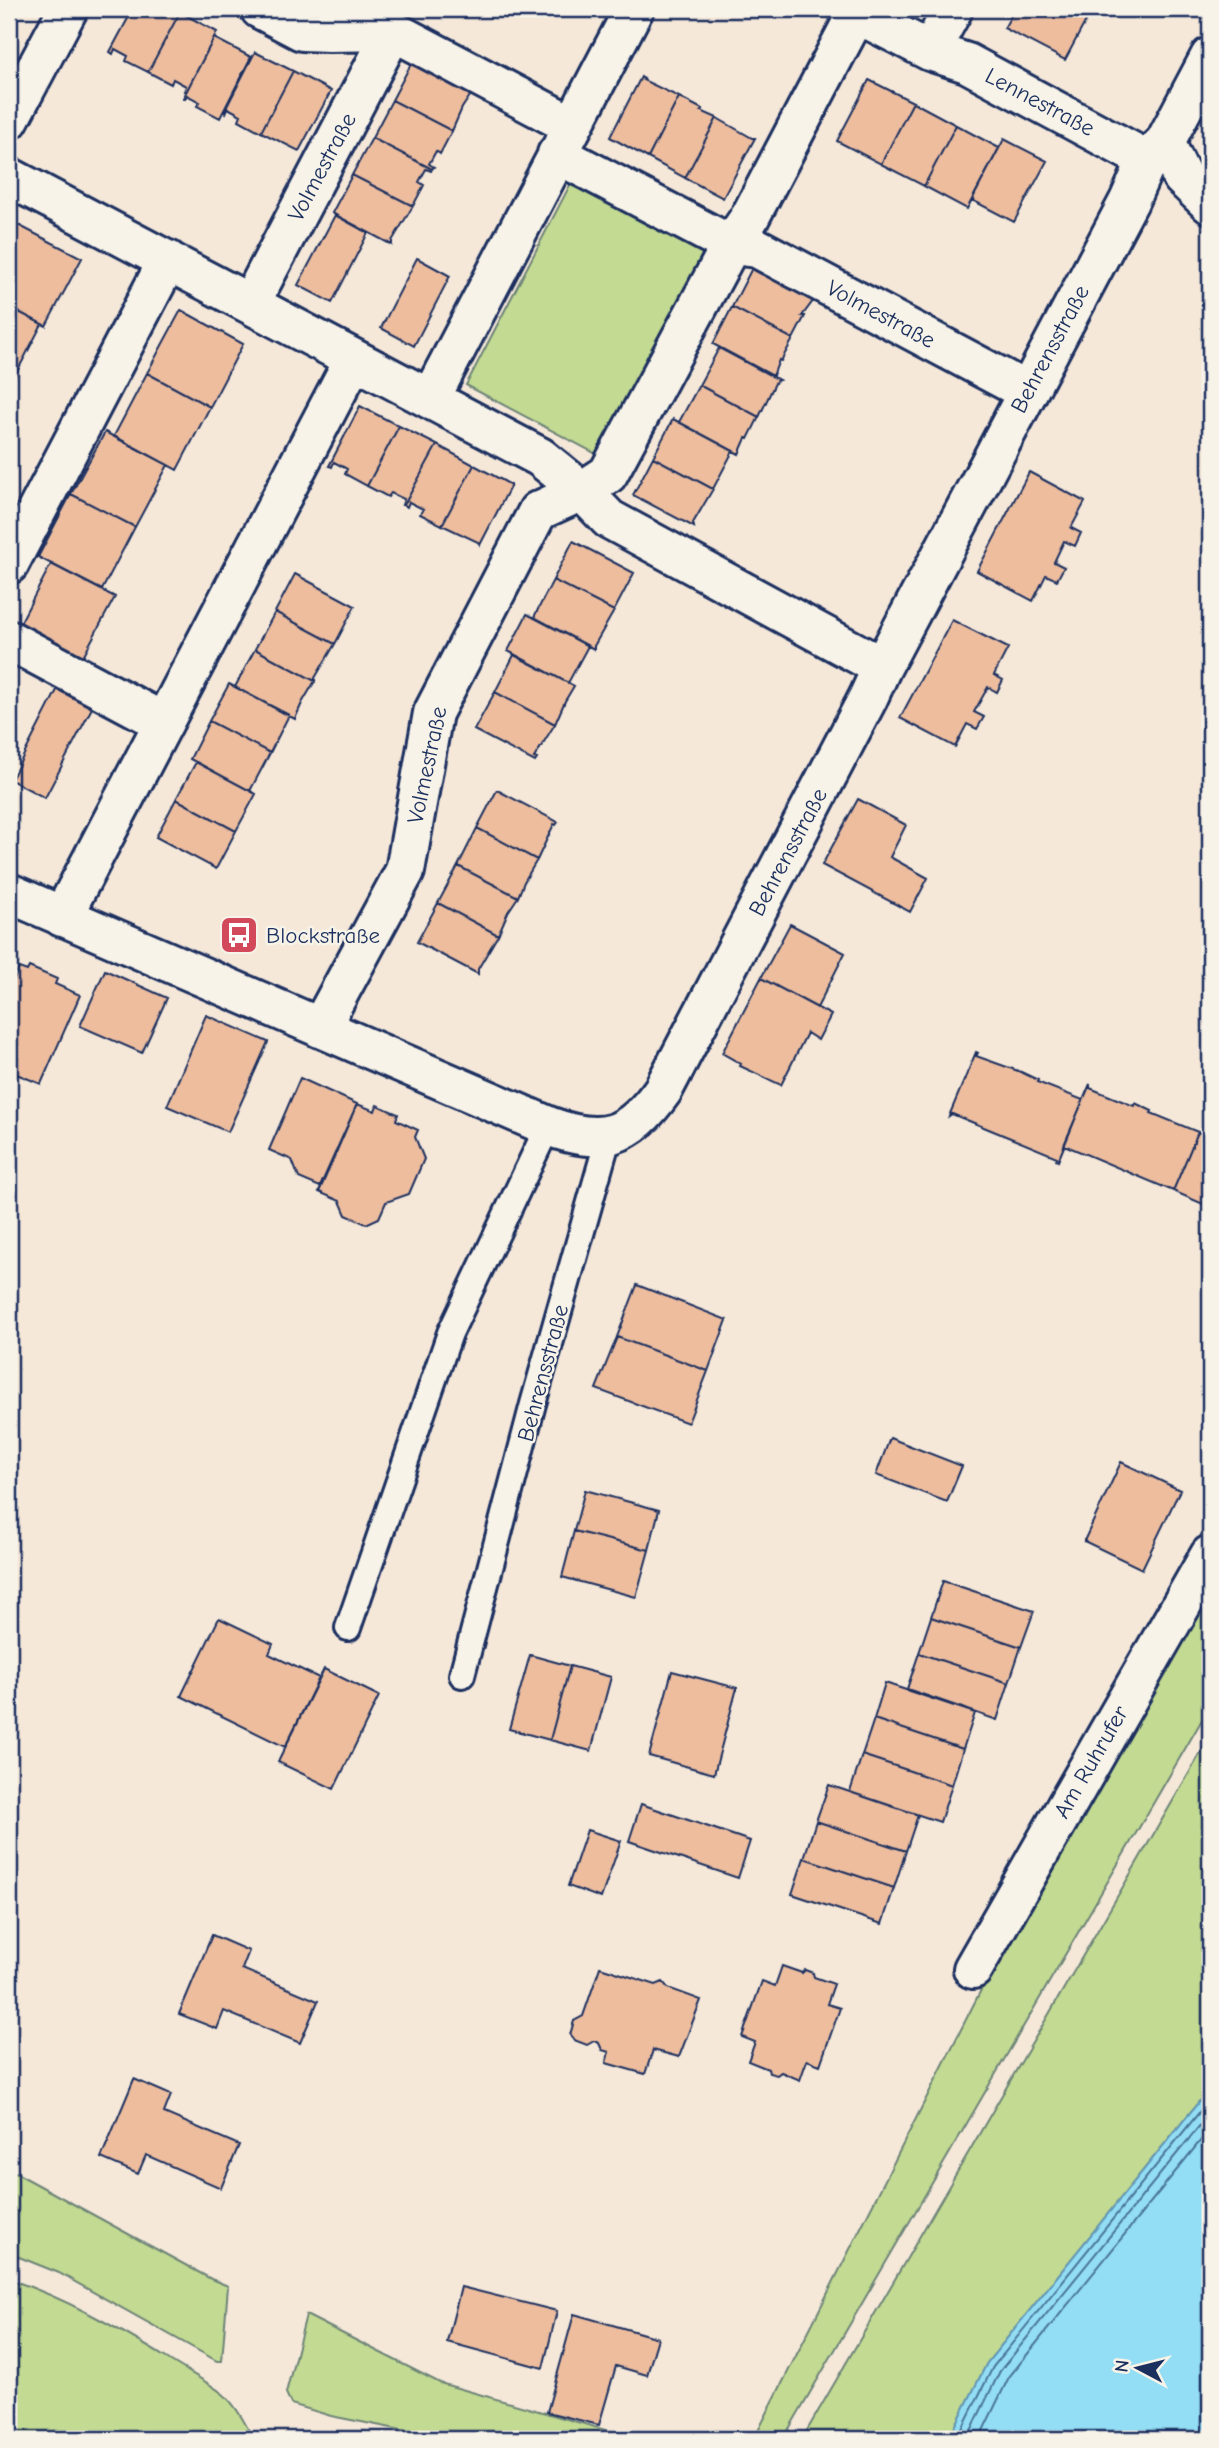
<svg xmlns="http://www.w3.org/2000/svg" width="1219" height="2448" font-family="'Comic Neue',sans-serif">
	<rect width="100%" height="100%" fill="#f5e8d9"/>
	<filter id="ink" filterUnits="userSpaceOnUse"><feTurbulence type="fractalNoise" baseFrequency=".0143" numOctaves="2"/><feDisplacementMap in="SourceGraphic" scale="14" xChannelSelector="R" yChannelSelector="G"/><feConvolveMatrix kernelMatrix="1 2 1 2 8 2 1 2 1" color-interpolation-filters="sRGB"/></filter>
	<g filter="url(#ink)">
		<path fill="#c2da91" stroke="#6e8478" stroke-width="2" d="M 571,183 L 703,253 L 598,455 L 466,385 Z
			M 1210,1591 L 1210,1706 L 783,2439 L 754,2439 L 988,1976 Z
			M 1210,1737 L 1210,2088 L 987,2363 L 949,2439 L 802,2439 Z
			M 9,2169 L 211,2279 L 228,2286 L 222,2361 L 217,2361 L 59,2273 L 9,2253 Z
			M 9,2279 C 67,2299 116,2327 168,2359 C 186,2371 207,2381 223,2394 C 236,2405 246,2424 253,2439 L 9,2439 Z
			M 306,2315 L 440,2383 L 637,2439 L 437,2437 L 331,2416 L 291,2404 L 286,2393 Z"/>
		<path fill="#93def4" stroke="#6398b8" stroke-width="2" d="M 1210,2088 L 1210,2439 L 949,2439 L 987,2363 Z"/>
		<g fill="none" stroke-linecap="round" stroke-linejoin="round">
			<path stroke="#4b759a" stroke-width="2" d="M 957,2439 L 993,2367 L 1210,2099
				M 967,2439 L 1000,2371 L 1210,2113
				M 979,2439 L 1009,2377 L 1210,2129"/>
		</g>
		<path fill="#edbd9e" stroke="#1b2f5e" stroke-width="2" d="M 133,9 L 174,9 L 180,12 L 148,72 L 126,61 L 128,56 L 115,49 L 113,54 L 110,52 Z
			M 1015,9 L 1073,9 L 1088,17 L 1065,60 L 1004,28 Z
			M 180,12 L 217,32 L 186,92 L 184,91 L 186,86 L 173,79 L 171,84 L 148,72 Z
			M 214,38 L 251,57 L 220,118 L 197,106 L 200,102 L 187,95 L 185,99 L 183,98 Z
			M 255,52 L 293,71 L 261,132 L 239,120 L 241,115 L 228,108 L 226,113 L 224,112 Z
			M 412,62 L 472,93 L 462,108 L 452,131 L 392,100 Z
			M 293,71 L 331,91 L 299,151 L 261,132 Z
			M 641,77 L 644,79 L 643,80 L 679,97 L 648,158 L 610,137 Z
			M 869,80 L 913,102 L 881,164 L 837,141 Z
			M 679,97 L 702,109 L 701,111 L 717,118 L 685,178 L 648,158 Z
			M 392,100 L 452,131 L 440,154 L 436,151 L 429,164 L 434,167 L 432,169 L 372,138 Z
			M 913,102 L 956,125 L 924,186 L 881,164 Z
			M 717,118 L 752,138 L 755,138 L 723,198 L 685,178 Z
			M 956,125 L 999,148 L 967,209 L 924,186 Z
			M 372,138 L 432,169 L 431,171 L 426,169 L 419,182 L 424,185 L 413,206 L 352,175 Z
			M 1004,139 L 1047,161 L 1014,222 L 972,200 Z
			M 352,175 L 413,206 L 392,241 L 392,245 L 332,213 Z
			M 335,215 L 368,233 L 332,303 L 298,285 Z
			M 18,225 L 82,258 L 46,326 L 9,307 L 9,241 Z
			M 417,258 L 450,276 L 414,346 L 381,328 Z
			M 752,268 L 813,301 L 802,316 L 805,316 L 793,339 L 732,307 Z
			M 9,307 L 42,324 L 9,387 Z
			M 732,307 L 793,339 L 781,361 L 779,360 L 773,376 L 713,344 Z
			M 181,310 L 243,344 L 210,407 L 147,373 Z
			M 719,348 L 779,380 L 776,381 L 759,417 L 699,385 Z
			M 147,373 L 210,407 L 177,470 L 114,436 Z
			M 699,385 L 759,417 L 748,439 L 746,438 L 739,454 L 679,422 Z
			M 360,406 L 399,426 L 367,486 L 345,474 L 347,469 L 334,462 L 332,467 L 329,466 Z
			M 673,419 L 733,451 L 713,489 L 653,457 Z
			M 399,426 L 437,445 L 404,505 L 402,505 L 404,499 L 391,493 L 388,497 L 367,486 Z
			M 105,432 L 168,465 L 135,527 L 71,494 Z
			M 437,445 L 474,465 L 442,525 L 420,514 L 423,509 L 409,502 L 407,507 L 404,505 Z
			M 653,457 L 713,489 L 693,523 L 694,527 L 633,495 Z
			M 474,465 L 511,485 L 480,545 L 478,542 L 442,525 Z
			M 1029,472 L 1085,502 L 1071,528 L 1081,533 L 1075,546 L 1064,541 L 1054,562 L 1064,567 L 1057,580 L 1046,575 L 1033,601 L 977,571 Z
			M 71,494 L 135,527 L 102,590 L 38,557 Z
			M 573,541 L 634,573 L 614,611 L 553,580 Z
			M 51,564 L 115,597 L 81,660 L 18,627 Z
			M 295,574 L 355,606 L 335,644 L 275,612 Z
			M 553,580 L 614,611 L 594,646 L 594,649 L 534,617 Z
			M 275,612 L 335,644 L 315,678 L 315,681 L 255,649 Z
			M 527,614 L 588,646 L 568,683 L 508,651 Z
			M 952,620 L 1008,648 L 994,675 L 1003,680 L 997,692 L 988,687 L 974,712 L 984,717 L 977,729 L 967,724 L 955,747 L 900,718 Z
			M 255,649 L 315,681 L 302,703 L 295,719 L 235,687 Z
			M 514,655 L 574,686 L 565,701 L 555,724 L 495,692 Z
			M 229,684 L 289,715 L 270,753 L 209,721 Z
			M 58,688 L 93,706 L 45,798 L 11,780 Z
			M 495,692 L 555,724 L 534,758 L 537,759 L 535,762 L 474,730 Z
			M 209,721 L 270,753 L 250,791 L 190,759 Z
			M 196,762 L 256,794 L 236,831 L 176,799 Z
			M 497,790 L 558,822 L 556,825 L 554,824 L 537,860 L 477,828 Z
			M 176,799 L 236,831 L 216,869 L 156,837 Z
			M 858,799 L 906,825 L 890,857 L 928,878 L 910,912 L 822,865 Z
			M 477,828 L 537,860 L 524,882 L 518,897 L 458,866 Z
			M 458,866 L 518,897 L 508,912 L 498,935 L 438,903 Z
			M 438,903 L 498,935 L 478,969 L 478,974 L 417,942 Z
			M 790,924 L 845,953 L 817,1008 L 761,978 Z
			M 29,967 L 57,979 L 55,984 L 80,995 L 41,1084 L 9,1071 L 9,985 L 11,986 L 19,968 L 27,971 Z
			M 105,970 L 167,998 L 142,1053 L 80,1026 Z
			M 761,978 L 831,1015 L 818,1040 L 807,1033 L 781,1085 L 740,1066 L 741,1064 L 722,1053 Z
			M 206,1015 L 268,1042 L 228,1132 L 167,1106 Z
			M 976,1052 L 978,1053 L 976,1056 L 1021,1072 L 1038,1080 L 1037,1082 L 1083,1100 L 1058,1161 L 1056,1160 L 1057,1157 L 952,1114 L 949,1116 Z
			M 300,1078 L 357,1104 L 320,1187 L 299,1178 L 292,1160 L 269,1150 Z
			M 1090,1084 L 1090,1088 L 1134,1106 L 1135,1103 L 1152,1111 L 1151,1113 L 1198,1132 L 1173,1191 L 1064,1145 Z
			M 357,1104 L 375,1111 L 377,1105 L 398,1114 L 396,1120 L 418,1130 L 415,1137 L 424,1159 L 409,1194 L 386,1202 L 379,1218 L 366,1224 L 346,1215 L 340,1201 L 319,1192 Z
			M 1198,1132 L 1210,1138 L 1210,1207 L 1173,1191 Z
			M 637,1285 L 727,1320 L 708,1371 L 617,1337 Z
			M 617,1337 L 708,1371 L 688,1423 L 596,1389 Z
			M 890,1438 L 962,1466 L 947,1502 L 876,1475 Z
			M 1121,1462 L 1180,1490 L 1142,1569 L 1084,1541 Z
			M 585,1490 L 659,1510 L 649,1550 L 574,1531 Z
			M 574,1531 L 649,1550 L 636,1597 L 562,1577 Z
			M 943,1581 L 1034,1611 L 1021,1647 L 931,1617 Z
			M 931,1617 L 1021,1647 L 1009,1683 L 919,1653 Z
			M 219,1618 L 273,1644 L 269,1654 L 319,1678 L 285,1747 L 181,1696 Z
			M 919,1653 L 1009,1683 L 997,1720 L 907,1689 Z
			M 530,1655 L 570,1666 L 550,1740 L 509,1729 Z
			M 570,1666 L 611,1677 L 591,1751 L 550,1740 Z
			M 324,1669 L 379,1696 L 334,1789 L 278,1762 Z
			M 672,1671 L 737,1688 L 714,1774 L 649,1756 Z
			M 885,1683 L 975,1713 L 963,1749 L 874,1719 Z
			M 874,1719 L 963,1749 L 952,1785 L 862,1755 Z
			M 862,1755 L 952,1785 L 940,1822 L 850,1792 Z
			M 829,1785 L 918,1815 L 906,1851 L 816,1821 Z
			M 641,1804 L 750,1841 L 738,1878 L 629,1841 Z
			M 816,1821 L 906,1851 L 894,1888 L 804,1858 Z
			M 587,1830 L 621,1841 L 601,1898 L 568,1886 Z
			M 804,1858 L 894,1888 L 882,1924 L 792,1894 Z
			M 212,1935 L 249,1951 L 242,1969 L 318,2001 L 300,2043 L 224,2011 L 217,2029 L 179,2014 Z
			M 782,1966 L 802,1973 L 805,1970 L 813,1973 L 814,1977 L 834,1984 L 827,2004 L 840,2008 L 820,2065 L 807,2060 L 800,2080 L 781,2072 L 777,2075 L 769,2073 L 768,2069 L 748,2061 L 755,2042 L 742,2037 L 762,1981 L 775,1986 Z
			M 600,1967 L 656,1985 L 663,1982 L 668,1988 L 701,2000 L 679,2057 L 653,2050 L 645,2074 L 606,2063 L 609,2052 L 602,2050 L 599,2043 L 594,2041 L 587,2045 L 574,2040 L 570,2035 L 574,2021 L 583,2016 Z
			M 134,2079 L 171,2095 L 164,2113 L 239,2145 L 221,2188 L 146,2155 L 138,2174 L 101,2158 Z
			M 461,2287 L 557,2311 L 543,2368 L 447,2342 Z
			M 574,2314 L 658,2338 L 647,2375 L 616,2366 L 599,2425 L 547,2412 Z"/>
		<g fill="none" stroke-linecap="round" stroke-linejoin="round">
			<defs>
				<path id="service" d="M 348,1628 L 450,1333 L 548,1126
					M 462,1675 L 533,1404 L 609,1135"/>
				<path id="minor" d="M 260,9 L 302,31 L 329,32 L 341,9
					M 848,9 L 930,51 L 967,63 L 1147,160
					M 329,32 L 393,31 L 573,126
					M 930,51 L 953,9
					M 9,120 L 68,9
					M 1165,142 L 1182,177 L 1210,204
					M 557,154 L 731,245 L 757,248 L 1028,392
					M 9,177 L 540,457 L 582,491 L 609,519 L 882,667
					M 250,304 L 393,31
					M 430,399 L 634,9
					M 9,564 L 168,260
					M 9,640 L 163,722
					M 9,893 L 548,1126 C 602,1146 629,1138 663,1090 L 868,698 L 882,667 L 1129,201 L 1147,160 L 1165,142 L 1210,57
					M 62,917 L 354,359
					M 320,1028 L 405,871 L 433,713 L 538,511 L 582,491 L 608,474 L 731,245 L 750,217 L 857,13
					M 973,1969 L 1210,1555"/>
			</defs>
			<use href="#service" stroke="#1b2f5e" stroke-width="30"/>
			<use href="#minor" stroke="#1b2f5e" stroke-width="44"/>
			<use href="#service" stroke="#f7f3e8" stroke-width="24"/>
			<use href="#minor" stroke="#f7f3e8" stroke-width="38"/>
		</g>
	</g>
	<defs>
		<symbol id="bus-square" viewBox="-11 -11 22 22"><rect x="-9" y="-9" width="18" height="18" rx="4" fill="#d1495b" stroke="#f7f3e8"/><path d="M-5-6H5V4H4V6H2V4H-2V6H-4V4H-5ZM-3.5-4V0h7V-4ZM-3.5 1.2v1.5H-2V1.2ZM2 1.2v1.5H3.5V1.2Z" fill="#fff"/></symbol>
	</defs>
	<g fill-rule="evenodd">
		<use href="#bus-square" x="217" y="913" width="44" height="44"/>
	</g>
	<g text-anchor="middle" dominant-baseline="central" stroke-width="5" stroke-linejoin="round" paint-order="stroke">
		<g font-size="23" fill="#1b2f5e" stroke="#f7f3e8">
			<text transform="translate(1040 102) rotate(28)">Lennestraße</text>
			<text transform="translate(322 167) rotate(-62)">Volmestraße</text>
			<text transform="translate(881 314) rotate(28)">Volmestraße</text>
			<text transform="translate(1050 349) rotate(-62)">Behrensstraße</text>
			<text transform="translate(427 765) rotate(-78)">Volmestraße</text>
			<text transform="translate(788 852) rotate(-62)">Behrensstraße</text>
			<text transform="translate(543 1373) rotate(-75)">Behrensstraße</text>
			<text transform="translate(1091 1762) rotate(-60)">Am Ruhrufer</text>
		</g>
		<g font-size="23" fill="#1b2f5e" stroke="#f7f3e8" text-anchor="start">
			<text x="266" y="935">Blockstraße</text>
		</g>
	</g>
	<rect width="1219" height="2448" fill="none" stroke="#f7f3e8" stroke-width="35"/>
	<rect x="18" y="18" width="1184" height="2413" fill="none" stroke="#1b2f5e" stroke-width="2.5" filter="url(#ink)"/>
	<g transform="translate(1138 2368) rotate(277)" stroke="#f7f3e8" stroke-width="5" paint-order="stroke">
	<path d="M0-5L12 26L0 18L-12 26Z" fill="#1b2f5e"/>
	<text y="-10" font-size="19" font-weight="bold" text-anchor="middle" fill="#1b2f5e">N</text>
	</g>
</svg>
